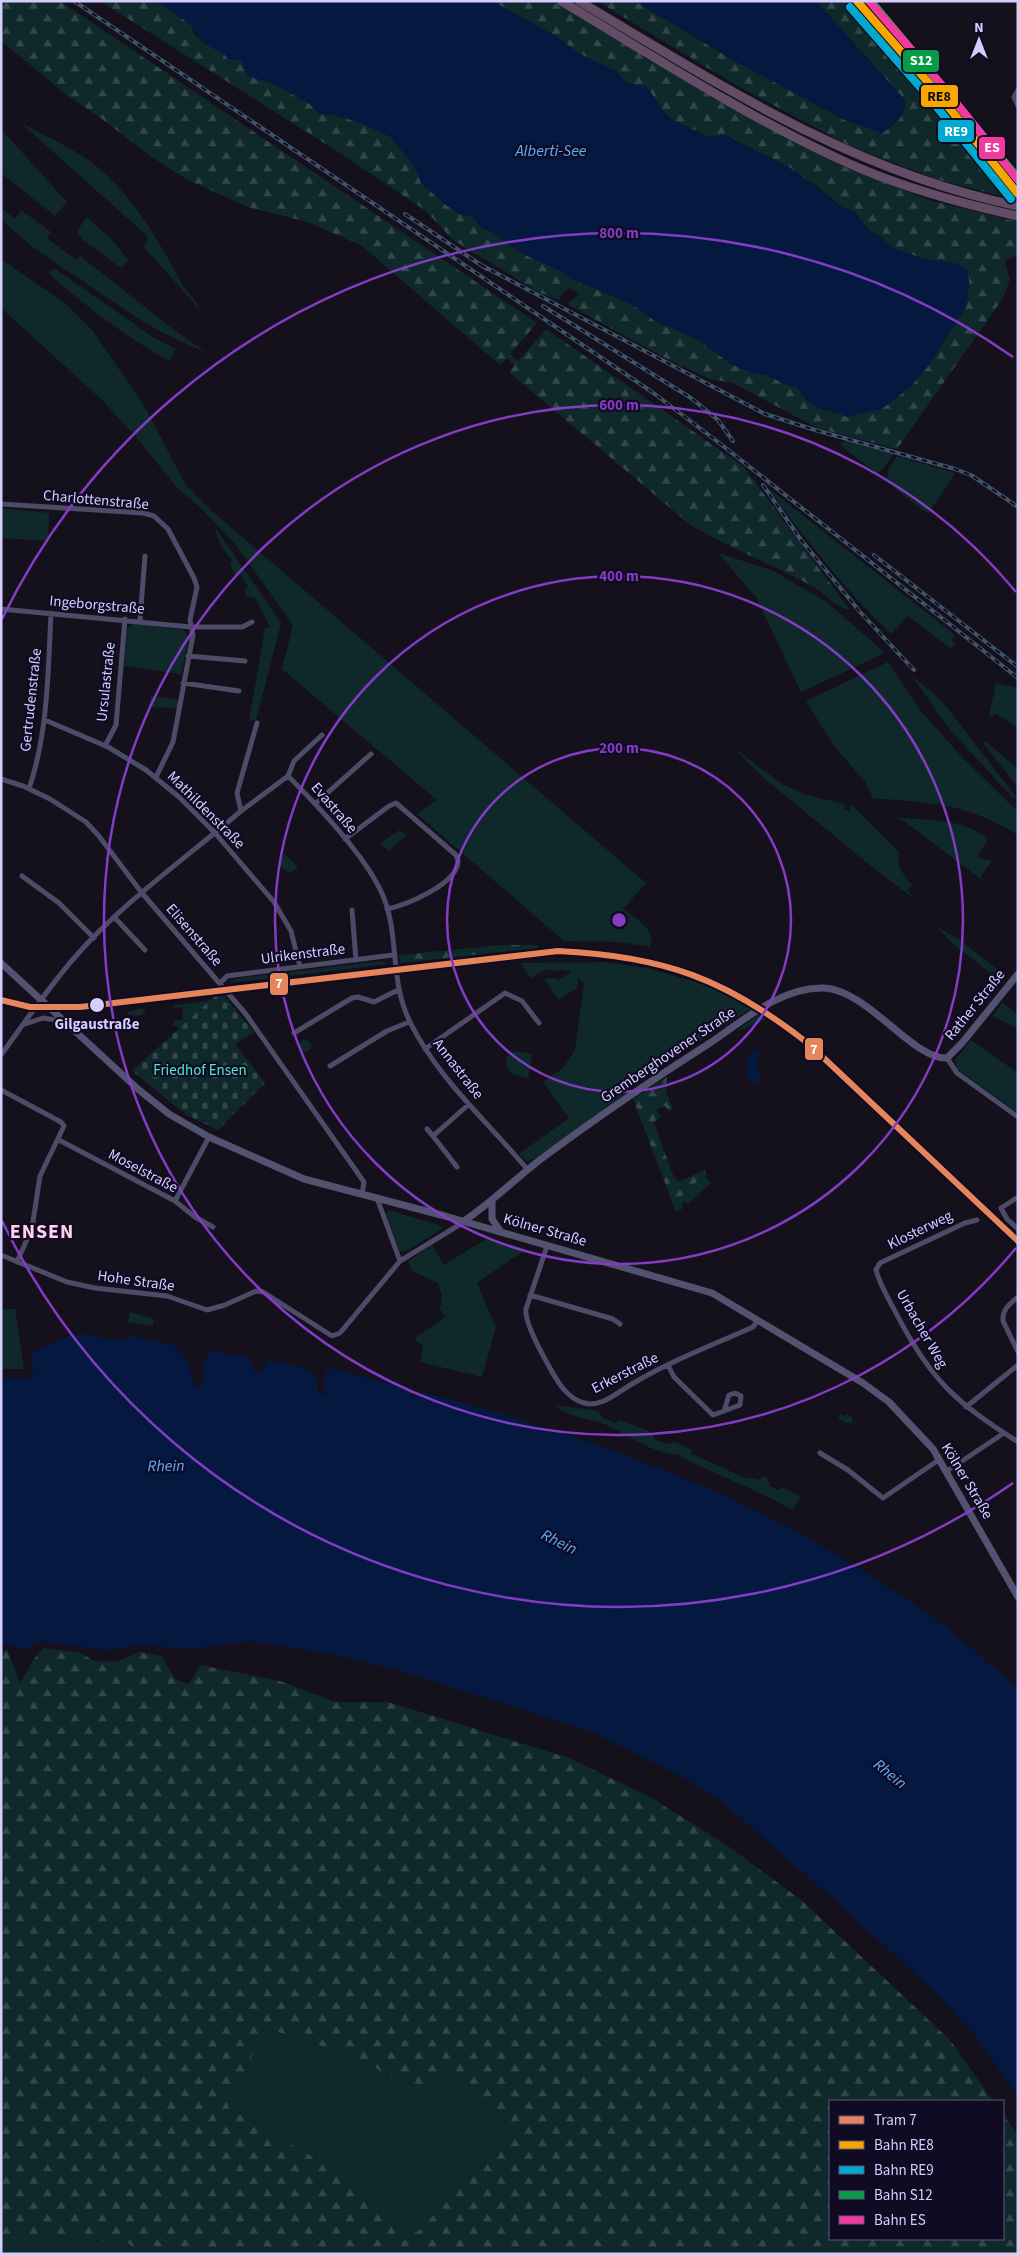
<svg xmlns="http://www.w3.org/2000/svg" width="1019" height="2255" font-family="'Source Sans 3',sans-serif">
	<defs>
		<pattern id="forest-firs" width="22" height="20" patternUnits="userSpaceOnUse" patternTransform="scale(1.25)"><rect width="22" height="20" fill="#0f292b"/><path d="M5 1l3.5 6h-7zM16 11l3.5 6h-7z" fill="#31474b"/></pattern>
		<pattern id="cemetery-stones" width="16" height="16" patternUnits="userSpaceOnUse" patternTransform="scale(1.25)"><rect width="16" height="16" fill="#0f292b"/><path d="M2 7V4a2 2 0 0 1 4 0v3zM10 15v-3a2 2 0 0 1 4 0v3z" fill="#31474b"/></pattern>
	</defs>
	<rect width="100%" height="100%" fill="#14111d"/>
	<path fill="#0f292b" d="M 21,123 C 46,136 73,148 95,165 C 133,196 156,236 179,279 C 184,290 196,299 200,310 L 144,247 L 148,238 L 145,234 Z
		M 1,129 L 67,202 L 55,216 L 1,173 Z
		M 1,208 L 15,219 L 21,210 L 51,232 L 47,238 L 76,260 L 80,256 L 173,329 L 206,352 C 160,335 123,309 83,281 C 54,262 25,244 1,218 Z
		M 86,217 C 102,230 118,244 128,261 L 121,268 L 84,241 L 77,232 Z
		M 1,259 L 66,304 L 92,330 L 145,407 L 185,484 L 212,511 L 646,883 L 623,909 C 635,919 657,929 650,947 L 620,942 L 564,941 L 417,814 L 437,800 L 282,669 L 293,625 L 235,544 L 200,507 L 177,488 L 138,439 L 102,400 L 1,308 Z
		M 54,268 L 153,337 L 176,349 L 169,361 C 125,336 87,307 49,274 Z
		M 846,440 L 895,453 L 881,471 L 876,473 L 840,445 Z
		M 897,456 L 955,473 L 928,514 L 887,482 L 888,470 Z
		M 768,488 L 955,635 L 952,640 L 956,644 L 951,649 L 908,616 L 891,634 C 845,590 806,540 768,488 Z
		M 1,508 L 49,513 L 48,541 L 1,538 Z
		M 215,527 L 281,623 L 256,720 L 249,721 L 265,628 L 269,628 L 269,625 L 255,598 L 246,596 L 245,589 L 248,587 L 240,574 L 235,575 L 230,564 L 232,560 C 224,551 216,539 215,527 Z
		M 718,553 L 774,571 L 828,603 L 885,653 L 801,692 L 756,597 Z
		M 133,623 L 184,630 L 189,638 L 181,674 L 124,666 L 127,629 Z
		M 888,662 L 920,710 L 959,754 L 1018,812 L 1018,835 C 967,803 931,803 873,798 L 866,783 L 834,746 L 806,701 Z
		M 911,675 L 941,700 L 1016,797 L 1014,799 L 952,732 Z
		M 996,683 L 1018,688 L 1018,728 L 995,713 L 993,717 L 989,716 Z
		M 151,696 L 179,700 L 178,708 L 149,707 Z
		M 985,741 L 1018,769 L 1018,787 L 983,743 Z
		M 731,746 L 782,784 L 806,795 L 844,804 L 845,810 L 850,811 L 851,804 L 899,852 C 895,866 904,875 912,885 L 907,890 L 917,901 L 871,866 L 765,779 Z
		M 896,818 C 927,820 964,818 988,839 L 977,857 L 992,861 L 981,876 L 982,880 L 904,821 Z
		M 400,830 L 406,835 L 389,851 L 380,843 Z
		M 285,854 L 298,867 L 291,873 L 282,868 L 278,860 Z
		M 937,927 L 957,938 L 1006,976 L 1002,982 L 952,943 Z
		M 381,961 L 389,964 L 229,983 L 239,978 Z
		M 605,962 L 651,969 L 699,983 L 755,1006 L 632,1084 L 627,1077 L 622,1080 L 628,1092 L 534,1159 L 526,1161 L 519,1154 L 569,1118 L 543,1082 L 563,1068 L 575,1050 L 584,983 L 577,977 L 578,987 L 559,1000 L 544,979 L 553,978 L 559,980 L 571,972 L 570,971 L 545,970 L 531,978 L 520,963 Z
		M 210,1001 L 180,1028 L 173,1025 L 174,1021 L 183,1019 L 182,1007 L 173,1008 L 173,1005 Z
		M 1002,1002 L 1018,1015 L 1018,1029 L 993,1016 Z
		M 142,1008 L 146,1013 L 139,1016 L 129,1015 L 128,1012 Z
		M 762,1012 L 763,1014 L 767,1012 L 773,1017 L 735,1032 Z
		M299 1046a6 6 0 1 1 12 0a6 6 0 1 1-12 0Z
		M 971,1040 L 1018,1073 L 1018,1113 L 957,1069 L 955,1060 Z
		M 516,1051 L 532,1054 L 528,1078 L 512,1074 L 506,1065 L 507,1057 Z
		M 705,1177 L 711,1183 L 688,1204 L 682,1202 L 683,1192 Z
		M 388,1210 L 436,1224 L 443,1228 L 405,1252 L 400,1251 L 386,1215 Z
		M 488,1238 L 526,1249 L 477,1283 L 496,1327 L 482,1377 L 420,1362 L 423,1346 L 414,1339 L 445,1317 L 439,1307 L 441,1305 L 442,1295 L 438,1283 L 412,1271 L 408,1261 L 432,1245 L 444,1265 Z
		M 1,1309 L 15,1309 L 24,1369 L 1,1369 Z
		M 130,1312 L 154,1319 L 153,1326 L 128,1322 Z
		M 556,1405 L 598,1411 L 603,1418 L 615,1423 L 619,1420 L 649,1431 L 657,1441 L 671,1444 L 674,1441 L 692,1450 L 690,1453 L 747,1479 L 749,1477 L 758,1480 L 766,1475 L 770,1485 L 768,1485 L 779,1490 L 783,1487 L 800,1497 L 793,1510 L 764,1495 L 682,1458 L 680,1454 C 662,1458 625,1434 609,1426 C 597,1420 562,1416 556,1405 Z
		M 840,1414 L 845,1416 L 847,1414 L 852,1417 L 853,1423 L 845,1423 L 838,1417 Z
		M 264,2028 L 361,2059 L 419,2095 L 444,2070 L 520,2128 L 417,2232 L 335,2170 L 228,2107 Z
		M 1,2235 L 126,2242 L 143,2254 L 1,2254 Z"/>
	<path fill="url(#forest-firs)" fill-rule="evenodd" d="M 1,1 L 60,1 L 537,323 L 510,354 L 518,361 L 546,329 L 743,466 L 850,610 C 837,608 827,595 815,588 C 774,564 729,549 688,523 L 509,372 L 515,365 L 507,358 L 500,365 L 361,245 L 307,222 L 248,207 L 188,180 L 153,158 L 98,116 L 68,96 L 1,41 Z
		M 100,1 L 153,1 L 162,4 L 191,25 L 195,35 L 207,45 L 225,54 L 228,59 L 241,60 L 247,74 L 274,84 L 310,104 L 318,113 L 335,115 L 364,124 L 391,137 L 416,168 L 421,183 L 448,206 L 460,214 L 473,217 L 483,229 L 491,231 L 519,252 L 561,271 L 569,278 L 630,303 L 655,321 L 697,339 L 731,364 L 756,374 L 766,375 L 790,386 L 797,387 C 803,397 812,407 824,410 C 833,413 835,410 847,417 L 883,408 L 910,387 L 929,365 L 967,305 L 969,281 L 967,271 L 958,264 L 925,259 L 894,249 L 881,237 L 868,230 L 855,212 L 843,208 L 814,184 L 802,178 L 789,167 L 725,135 L 709,137 L 674,121 L 664,112 L 647,87 L 627,83 L 615,71 L 578,53 L 557,37 L 492,1 L 552,1 L 723,102 L 839,165 L 929,200 L 1018,222 L 1018,255 L 1006,260 L 1005,264 L 1010,279 L 1003,298 L 897,449 L 817,428 L 733,383 L 710,379 L 669,360 L 567,304 L 580,294 L 569,288 L 563,293 L 559,300 L 540,293 L 453,240 L 426,211 L 343,155 Z
		M 597,1 L 635,1 L 735,61 L 845,120 L 882,133 C 894,125 909,114 904,99 L 816,1 L 849,1 L 934,99 L 1016,200 L 936,179 L 848,145 L 736,85 Z
		M 502,945 L 538,945 L 538,948 L 400,963 L 399,955 Z
		M 667,1077 L 666,1092 L 673,1109 L 669,1111 L 665,1106 L 656,1110 L 661,1117 L 654,1122 L 672,1173 L 678,1182 L 705,1170 L 707,1175 L 683,1192 L 682,1209 L 676,1212 L 633,1099 Z
		M 43,1648 L 81,1653 L 94,1661 L 116,1662 L 140,1652 L 161,1656 L 175,1679 L 189,1684 L 200,1665 L 280,1681 L 335,1702 L 388,1702 L 569,1758 L 650,1797 L 728,1846 L 801,1900 L 950,2040 L 993,2101 L 830,2101 L 830,2239 L 1003,2239 L 1003,2114 L 1018,2135 L 1018,2254 L 143,2254 L 126,2242 L 1,2235 L 1,1653 L 7,1650 L 20,1683 L 34,1659 ZM 265,2028 L 361,2059 L 419,2095 L 444,2070 L 519,2128 L 417,2232 L 335,2170 L 228,2107 Z"/>
	<path fill="url(#cemetery-stones)" d="M 224,996 L 254,1032 L 235,1044 L 265,1083 L 218,1130 L 187,1115 L 132,1071 L 214,997 Z"/>
	<path fill="#051940" d="M 153,1 L 492,1 L 557,37 L 578,53 L 617,72 L 627,83 L 647,87 L 664,112 L 674,121 L 709,137 L 725,135 L 789,167 L 843,208 L 855,212 L 868,230 L 881,237 L 894,249 L 925,259 L 958,264 L 967,271 L 969,281 L 967,305 L 929,365 L 910,387 L 883,408 L 847,417 C 822,403 816,417 797,387 L 790,386 L 766,375 L 756,374 L 731,364 L 697,339 L 655,321 L 630,303 L 569,278 L 561,271 L 519,252 L 491,231 L 481,227 L 473,217 L 460,214 L 447,206 L 421,183 L 416,168 L 391,137 L 364,124 L 335,115 L 320,114 L 310,104 L 274,84 L 248,76 L 241,60 L 228,59 C 222,50 213,50 206,44 C 198,38 197,31 192,26 C 185,19 161,3 153,1 Z
		M 635,1 L 816,1 L 904,99 C 909,114 893,125 882,133 L 845,120 L 735,61 Z
		M 758,1048 L 760,1055 L 756,1063 L 761,1075 L 757,1083 L 752,1084 L 748,1080 L 747,1059 Z
		M 70,1335 C 77,1335 85,1334 91,1335 C 110,1337 110,1347 130,1336 L 174,1345 L 187,1360 L 195,1387 L 198,1388 L 204,1383 L 204,1361 L 210,1350 L 250,1358 L 255,1373 L 261,1373 L 269,1360 L 304,1368 L 315,1375 L 319,1395 L 325,1394 L 324,1378 L 328,1368 L 405,1387 L 411,1390 L 412,1397 L 417,1397 L 418,1391 C 532,1420 646,1458 753,1509 C 814,1539 875,1577 931,1616 C 962,1638 990,1664 1018,1689 L 1018,2096 L 977,2038 L 941,1998 L 838,1903 L 720,1800 L 684,1778 L 590,1731 L 394,1669 L 330,1654 L 250,1641 L 189,1649 L 142,1645 L 105,1650 L 41,1641 L 24,1650 L 7,1644 L 1,1646 L 1,1378 L 16,1378 L 20,1380 L 33,1377 L 32,1353 Z"/>
	<g fill="none" stroke-linecap="round" stroke-linejoin="round">
		<path stroke="#4d4b67" stroke-width="5" d="M 1018,90 L 1014,97 L 1018,106
			M 1,504 L 143,513 L 154,516 L 168,529 L 194,578 L 197,587 L 190,620 L 193,635 L 173,742 L 156,777
			M 1,609 L 191,627 L 242,627 L 252,622
			M 140,620 L 145,556
			M 188,656 L 245,661
			M 183,683 L 239,691
			M 45,720 L 108,747 L 146,770 L 179,797 L 215,833 L 274,902 L 291,931 L 300,967
			M 105,746 L 116,725 L 125,619
			M 288,776 L 294,761 L 322,735
			M 1,779 L 23,786 L 50,799 L 86,822 L 98,835 L 142,893 L 245,1013 L 364,1182 L 362,1194
			M 29,789 C 48,732 48,673 51,613
			M 315,804 L 371,754
			M 241,811 L 288,776 C 318,806 371,861 385,901 C 399,940 390,982 410,1022 C 438,1079 488,1122 528,1170
			M 345,839 L 389,806 L 396,803 L 456,855 L 458,861 C 458,884 406,905 387,909
			M 22,876 L 59,903 L 94,938
			M 352,910 L 356,960
			M 115,918 L 145,950
			M 220,983 L 227,976 L 393,955
			M 25,1024 L 43,1018 L 62,1021
			M 294,1033 L 352,998 L 358,997 L 374,1002 L 398,990
			M 425,1049 L 505,993 L 522,1001 L 539,1023
			M 1,1055 C 25,1022 48,988 75,957 C 123,902 185,859 241,811 L 237,793 L 257,723
			M 947,1058 L 957,1073 L 1018,1117
			M 330,1066 L 387,1031 L 409,1022
			M 1,1090 L 61,1122 L 64,1126 L 40,1176 L 32,1228 L 17,1262
			M 427,1129 L 433,1136
			M 59,1140 L 175,1201 L 195,1217 L 213,1227
			M 457,1167 L 433,1136 L 468,1105
			M 1018,1197 L 1001,1208 L 1007,1219 L 1018,1229
			M 377,1198 L 400,1261
			M 175,1201 L 209,1137
			M 977,1220 L 965,1223 L 880,1263 L 876,1270 C 880,1286 890,1301 897,1315 C 932,1382 956,1402 1018,1442
			M 547,1246 L 526,1309 C 524,1321 540,1350 546,1361 C 555,1377 565,1398 584,1403 C 601,1408 618,1392 632,1384 C 670,1361 713,1345 753,1327 L 758,1320
			M 1,1255 L 67,1282 L 95,1288 L 167,1296 L 207,1310 L 225,1305 L 256,1291 L 263,1292 L 332,1336 L 340,1333 L 400,1261 L 464,1222
			M 530,1295 L 613,1319 L 620,1324
			M 1018,1297 C 1010,1304 1002,1309 1003,1321 L 1018,1352
			M 668,1365 L 674,1377 L 713,1415 L 740,1405 L 741,1396 L 735,1393 L 729,1395 L 724,1411
			M 966,1407 L 1018,1365
			M 820,1453 L 848,1470 L 883,1498 L 940,1459
			M 947,1471 L 1004,1433"/>
		<path stroke="#545271" stroke-width="7" d="M 1,963 L 139,1090 L 169,1114 L 209,1137 L 304,1179 L 445,1216 L 712,1293 L 863,1383 L 889,1402 L 933,1449 L 1018,1597
			M 492,1200 L 492,1219 L 501,1232
			M 464,1221 C 491,1203 515,1179 541,1159 C 596,1118 652,1080 710,1043 C 744,1020 781,987 824,988 C 868,990 913,1060 947,1058 L 962,1043 L 1018,974"/>
		<path stroke="#624c66" stroke-width="9" d="M 561,1 C 653,56 744,115 841,160 C 897,186 958,203 1018,216
			M 579,1 C 722,86 853,172 1018,206"/>
		<defs>
			<path id="rail" d="M 74,1 L 652,392 L 718,442 L 1018,678
				M 405,214 L 487,269
				M 481,265 L 765,414 L 815,430 L 955,469 L 971,475 L 1018,507
				M 543,306 L 691,398 L 718,420 L 733,441
				M 763,485 L 801,540 L 861,613 L 914,670
				M 874,555 L 1018,667"/>
		</defs>
		<use href="#rail" stroke="#3f5468" stroke-width="4"/>
		<use href="#rail" stroke="#100b23" stroke-width="2" stroke-dasharray="5.5" stroke-linecap="butt"/>
		<defs>
			<path id="rail-1" d="M 857,1 L 934,89 L 1018,194"/>
			<path id="rail-2" d="M 850,7 L 927,95 L 1011,199"/>
			<path id="rail-3" d="M 871,1 L 1018,178"/>
			<path id="rail-4" d="M 869,1 L 941,84 L 1018,180"/>
		</defs>
		<use href="#rail-1" stroke="#100b23" stroke-width="11"/>
		<use href="#rail-2" stroke="#100b23" stroke-width="11"/>
		<use href="#rail-3" stroke="#100b23" stroke-width="11"/>
		<use href="#rail-4" stroke="#100b23" stroke-width="11"/>
		<use href="#rail-1" stroke="#f7a600" stroke-width="8"/>
		<use href="#rail-2" stroke="#00a9ce" stroke-width="8"/>
		<use href="#rail-3" stroke="#069b46" stroke-width="8"/>
		<use href="#rail-4" stroke="#f13a9d" stroke-width="8"/>
		<defs>
			<path id="tram-1" d="M 1,1000 L 30,1007 L 80,1007 L 558,951 C 664,956 727,979 810,1045 L 1018,1241"/>
		</defs>
		<use href="#tram-1" stroke="#100b23" stroke-width="10"/>
		<use href="#tram-1" stroke="#e6855c" stroke-width="6"/>
	</g>
	<g fill="none" stroke="#843cc5" stroke-width="2.5">
		<circle cx="619" cy="920" r="172"/>
		<circle cx="619" cy="920" r="344"/>
		<path d="M1016 1248A515 515 0 1 1 1016 592"/>
		<path d="M1013 1483A687 687 0 0 1 2 1221M2 619A687 687 0 0 1 1013 357"/>
	</g>
	<circle fill="#d4cdff" stroke="#100b23" stroke-width="2" cx="97" cy="1005" r="8"/>
	<g text-anchor="middle" dominant-baseline="central" stroke-width="4.5" stroke-linejoin="round" paint-order="stroke">
		<g font-size="15" fill="#d4cdff" stroke="#100b23">
			<text transform="translate(96 500) rotate(5)">Charlottenstraße</text>
			<text transform="translate(97 605) rotate(5)">Ingeborgstraße</text>
			<text transform="translate(106 682) rotate(-84)">Ursulastraße</text>
			<text transform="translate(31 700) rotate(-84)">Gertrudenstraße</text>
			<text transform="translate(334 808) rotate(49)">Evastraße</text>
			<text transform="translate(206 810) rotate(45)">Mathildenstraße</text>
			<text transform="translate(194 935) rotate(49)">Elisenstraße</text>
			<text transform="translate(303 954) rotate(-7)">Ulrikenstraße</text>
			<text transform="translate(975 1005) rotate(-51)">Rather Straße</text>
			<text transform="translate(668 1055) rotate(-34)">Gremberghovener Straße</text>
			<text transform="translate(458 1069) rotate(52)">Annastraße</text>
			<text transform="translate(143 1171) rotate(28)">Moselstraße</text>
			<text transform="translate(545 1230) rotate(16)">Kölner Straße</text>
			<text transform="translate(920 1230) rotate(-26)">Klosterweg</text>
			<text transform="translate(136 1281) rotate(8)">Hohe Straße</text>
			<text transform="translate(922 1329) rotate(60)">Urbacher Weg</text>
			<text transform="translate(625 1373) rotate(-27)">Erkerstraße</text>
			<text transform="translate(967 1481) rotate(59)">Kölner Straße</text>
		</g>
		<g font-size="15" font-weight="bold" fill="#d4cdff" stroke="#100b23">
			<text x="97" y="1024">Gilgaustraße</text>
		</g>
		<g font-size="15" fill="#4cebc7" stroke="#100b23">
			<text x="200" y="1070">Friedhof Ensen</text>
		</g>
		<g font-size="16" font-style="italic" fill="#5bafff" stroke="#100b23">
			<text x="551" y="151">Alberti-See</text>
			<text transform="translate(166 1466) rotate(-1)">Rhein</text>
			<text transform="translate(559 1542) rotate(26)">Rhein</text>
			<text transform="translate(890 1774) rotate(39)">Rhein</text>
		</g>
		<g font-size="20" font-weight="bold" letter-spacing="1" fill="#ffcfec" stroke="#100b23">
			<text x="42" y="1232">ENSEN</text>
		</g>
	</g>
	<circle cx="619" cy="920" r="8" fill="#843cc5" stroke="#100b23" stroke-width="2.5"/>
	<g font-size="15" text-anchor="middle" font-weight="bold" fill="#843cc5" stroke="#100b23" stroke-width="4.5" stroke-linejoin="round" paint-order="stroke">
		<text x="619" y="238">800 m</text>
		<text x="619" y="410">600 m</text>
		<text x="619" y="581">400 m</text>
		<text x="619" y="753">200 m</text>
	</g>
	<g stroke="#100b23" stroke-width="2">
		<rect x="902" y="49" width="38" height="24" rx="5" fill="#069b46"/>
		<rect x="920" y="84" width="39" height="24" rx="5" fill="#f7a600"/>
		<rect x="937" y="119" width="38" height="24" rx="5" fill="#00a9ce"/>
		<rect x="978" y="136" width="28" height="24" rx="5" fill="#f13a9d"/>
		<rect x="269" y="972" width="20" height="24" rx="5" fill="#e6855c"/>
		<rect x="804" y="1037" width="20" height="24" rx="5" fill="#e6855c"/>
	</g>
	<g font-size="14" text-anchor="middle" font-weight="bold" fill="#fff">
		<text x="921" y="65">S12</text>
		<text x="956" y="136">RE9</text>
		<text x="992" y="152">ES</text>
		<text x="279" y="988">7</text>
		<text x="814" y="1054">7</text>
	</g>
	<g font-size="14" text-anchor="middle" font-weight="bold" fill="#111">
		<text x="939" y="101">RE8</text>
	</g>
	<rect width="1019" height="2255" fill="none" stroke="#d4cdff" stroke-width="5"/>
	<rect x="829" y="2100" width="175" height="140" fill="#100b23" stroke="#5e597b"/>
	<rect x="839" y="2116" width="25" height="8" fill="#e6855c" stroke="#5e597b"/>
	<text x="874" y="2125" font-size="15" fill="#d4cdff">Tram 7</text>
	<rect x="839" y="2141" width="25" height="8" fill="#f7a600" stroke="#5e597b"/>
	<text x="874" y="2150" font-size="15" fill="#d4cdff">Bahn RE8</text>
	<rect x="839" y="2166" width="25" height="8" fill="#00a9ce" stroke="#5e597b"/>
	<text x="874" y="2175" font-size="15" fill="#d4cdff">Bahn RE9</text>
	<rect x="839" y="2191" width="25" height="8" fill="#069b46" stroke="#5e597b"/>
	<text x="874" y="2200" font-size="15" fill="#d4cdff">Bahn S12</text>
	<rect x="839" y="2216" width="25" height="8" fill="#f13a9d" stroke="#5e597b"/>
	<text x="874" y="2225" font-size="15" fill="#d4cdff">Bahn ES</text>
	<g transform="translate(979 40)" stroke="#100b23" stroke-width="4" paint-order="stroke">
	<path d="M0-4L9 19L0 12L-9 19Z" fill="#d4cdff"/>
	<text y="-8" font-size="14" font-weight="bold" text-anchor="middle" fill="#d4cdff">N</text>
	</g>
</svg>
